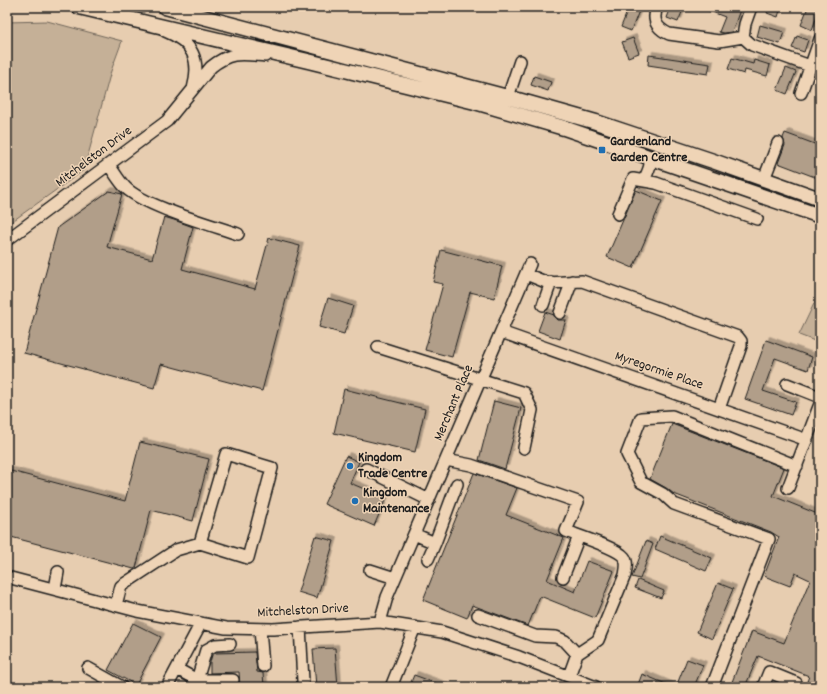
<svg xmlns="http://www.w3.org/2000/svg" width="827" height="694" font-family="Dekko,sans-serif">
	<defs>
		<filter id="shadow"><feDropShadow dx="3.5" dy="-3.5" stdDeviation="0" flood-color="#0004"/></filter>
	</defs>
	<rect width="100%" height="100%" fill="#e7cdb0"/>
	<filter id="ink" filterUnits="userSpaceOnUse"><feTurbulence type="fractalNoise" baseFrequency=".025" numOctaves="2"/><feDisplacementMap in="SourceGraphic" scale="8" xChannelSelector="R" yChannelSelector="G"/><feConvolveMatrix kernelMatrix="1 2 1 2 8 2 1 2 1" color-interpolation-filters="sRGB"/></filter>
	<g filter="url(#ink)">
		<path fill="#c5b097" stroke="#70665a" d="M 47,21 L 122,41 L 111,71 L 84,170 L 7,225 L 7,22 Z
			M 820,291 L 820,343 L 799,335 Z"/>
		<path fill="#b19e89" stroke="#1c1c1c" filter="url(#shadow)" d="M 629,7 L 639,11 L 631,31 L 621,27 Z
			M 671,7 L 684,7 L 678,22 L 667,18 Z
			M 699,7 L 741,7 L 732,32 L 723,33 L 719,32 L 725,17 Z
			M 769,7 L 781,7 L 778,17 L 767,13 Z
			M 808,7 L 820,7 L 812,30 L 801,25 Z
			M 760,25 L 784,32 L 780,44 L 757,37 Z
			M 797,36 L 808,40 L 804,52 L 792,48 Z
			M 633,38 L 639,53 L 628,57 L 622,42 Z
			M 649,55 L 710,64 L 708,74 L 648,65 Z
			M 732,58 L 753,64 L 754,60 L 770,65 L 767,76 L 745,70 L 744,74 L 728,69 Z
			M 786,68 L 796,72 L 787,94 L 777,90 Z
			M 534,76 L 551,82 L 548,91 L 531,85 Z
			M 785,133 L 820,146 L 820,179 L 778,163 L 785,145 L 783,138 Z
			M 636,190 L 662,201 L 633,268 L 607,257 Z
			M 109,191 L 122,194 L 107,247 L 152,259 L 164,217 L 174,220 L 193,227 L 182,269 L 255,289 L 269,238 L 300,246 L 262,391 L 161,364 L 154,388 L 24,353 L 58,227 Z
			M 441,250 L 502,266 L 494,298 L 470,292 L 452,357 L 425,350 L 443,284 L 433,282 Z
			M 328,298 L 353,306 L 344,334 L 319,327 Z
			M 545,312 L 554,315 L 558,320 L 566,320 L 560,339 L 538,331 Z
			M 766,340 L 812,357 L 808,370 L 775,358 L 763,391 L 796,402 L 791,415 L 745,399 Z
			M 344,389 L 425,409 L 415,452 L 334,433 Z
			M 494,401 L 521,408 L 505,469 L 479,460 Z
			M 672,424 L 784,468 L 773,496 L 820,515 L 820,687 L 805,687 L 809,676 L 758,656 L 745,687 L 730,687 L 752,631 L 784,643 L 810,580 L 795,573 L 790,586 L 764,576 L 779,537 L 771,532 L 674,494 L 666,488 L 650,479 Z
			M 140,442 L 209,459 L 193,521 L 151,510 L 136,568 L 134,569 L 7,536 L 7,470 L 125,501 Z
			M 346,456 L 359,462 L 350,483 L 386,498 L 374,526 L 324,504 Z
			M 474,473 L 517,488 L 506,515 L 564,538 L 547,580 L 575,592 L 587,561 L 614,571 L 595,618 L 540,596 L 528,626 L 472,605 L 467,618 L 423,600 Z
			M 315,536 L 334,541 L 317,598 L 298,592 Z
			M 660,536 L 712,558 L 706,571 L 655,549 Z
			M 646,541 L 653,544 L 640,579 L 632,577 Z
			M 638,580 L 664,591 L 661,598 L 635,588 Z
			M 718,583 L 733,589 L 712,639 L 697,632 Z
			M 133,623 L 161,637 L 136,685 L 108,670 Z
			M 335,648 L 338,687 L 316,687 L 313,649 Z
			M 255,652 L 257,672 L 263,673 L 264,687 L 240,687 L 239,672 L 210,673 L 210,662 L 212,655 L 215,653 Z
			M 687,659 L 703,665 L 694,687 L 676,687 Z
			M 642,674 L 673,687 L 637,687 Z
			M 414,675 L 444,686 L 444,687 L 409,687 Z"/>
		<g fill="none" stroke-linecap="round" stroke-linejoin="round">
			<defs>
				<path id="minor" d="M 657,7 C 652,20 656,28 669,34 L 719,41 L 743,37
					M 165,31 C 193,42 201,60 193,89
					M 743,37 L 752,45 L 810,66
					M 743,37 L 745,24 L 751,7
					M 801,93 L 820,39
					M 508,97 L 520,61
					M 109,165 C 114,172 119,181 125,187 C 143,206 212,225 238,234
					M 764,179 L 778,143
					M 644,180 C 648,171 655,161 644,154
					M 618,214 L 633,179 L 656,183 L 757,219
					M 7,240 L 167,121 L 211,67 C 231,51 241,54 265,56
					M 526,274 L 548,283 L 582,281 L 738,337 L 741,341 L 741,346 L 719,409
					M 543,305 L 551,282
					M 560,313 L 572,281
					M 501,332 L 807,440
					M 378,347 L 524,393 L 532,410 L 524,448
					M 787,384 L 820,397
					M 446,460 L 471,465 L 578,502 L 566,531 C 579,536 617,548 624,557 C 628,562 626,569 625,575 L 598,640 L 577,654 L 569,676
					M 366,469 L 429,500
					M 788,488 L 820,404
					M 414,534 L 435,543 L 428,559
					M 435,543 L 457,484
					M 370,570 L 395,578
					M 7,577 L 137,611 L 226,628 L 273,629 L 380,622 L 442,632 L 519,657 L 596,687
					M 563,577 L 579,536
					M 55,589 L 58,572
					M 116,605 L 121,586 L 176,550 L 200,543 L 226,454 L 272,468 L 248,558 L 200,543
					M 478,615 L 535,636 L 556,637 L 565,641 L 577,654
					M 380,622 L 387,597 L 530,264
					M 300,627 L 303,681
					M 260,629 L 263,666
					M 88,668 L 122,687
					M 177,669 L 197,680 L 233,680
					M 197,680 L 206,650 L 215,645 L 230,644
					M 167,687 L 201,623
					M 391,687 L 415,627
					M 712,687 L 769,539 L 674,504 L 663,494 L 641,482 L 627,454 L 641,418 L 672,416 L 797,466
					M 763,687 L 769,672 L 796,683 L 795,687"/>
				<path id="major" d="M 79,7 L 308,61 L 475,102 L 564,128 L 820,216
					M 165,7 L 511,98 L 596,122 L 713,161 L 820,199"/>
			</defs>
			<use href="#minor" stroke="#1c1c1c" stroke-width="14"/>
			<use href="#major" stroke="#1c1c1c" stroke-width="17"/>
			<use href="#minor" stroke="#efd4b6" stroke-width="11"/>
			<use href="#major" stroke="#efd4b6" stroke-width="14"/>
		</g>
	</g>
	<g fill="#1f6fb2" stroke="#efd4b6" stroke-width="1.5">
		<rect x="598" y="146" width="8" height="8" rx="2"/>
		<circle cx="350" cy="466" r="4"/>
		<circle cx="355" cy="501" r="4"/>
	</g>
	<g text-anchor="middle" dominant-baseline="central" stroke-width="3" stroke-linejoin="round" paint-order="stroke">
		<g font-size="14" font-weight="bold" fill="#1c1c1c" stroke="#efd4b6" text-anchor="start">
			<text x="610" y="142">Gardenland<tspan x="610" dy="16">Garden Centre</tspan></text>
			<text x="358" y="458">Kingdom<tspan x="358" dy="16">Trade Centre</tspan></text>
			<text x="363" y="493">Kingdom<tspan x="363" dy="16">Maintenance</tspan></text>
		</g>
		<g font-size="14" fill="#1c1c1c" stroke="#efd4b6">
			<text transform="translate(94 157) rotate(-37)">Mitchelston Drive</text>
			<text transform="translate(659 371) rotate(19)">Myregormie Place</text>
			<text transform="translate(454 403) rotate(-67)">Merchant Place</text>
			<text transform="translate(303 611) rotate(-3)">Mitchelston Drive</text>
		</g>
	</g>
	<rect width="827" height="694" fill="none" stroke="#efd4b6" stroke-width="24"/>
	<rect x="12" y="12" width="803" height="670" fill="none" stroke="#1c1c1c" stroke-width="1.5" filter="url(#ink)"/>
</svg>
